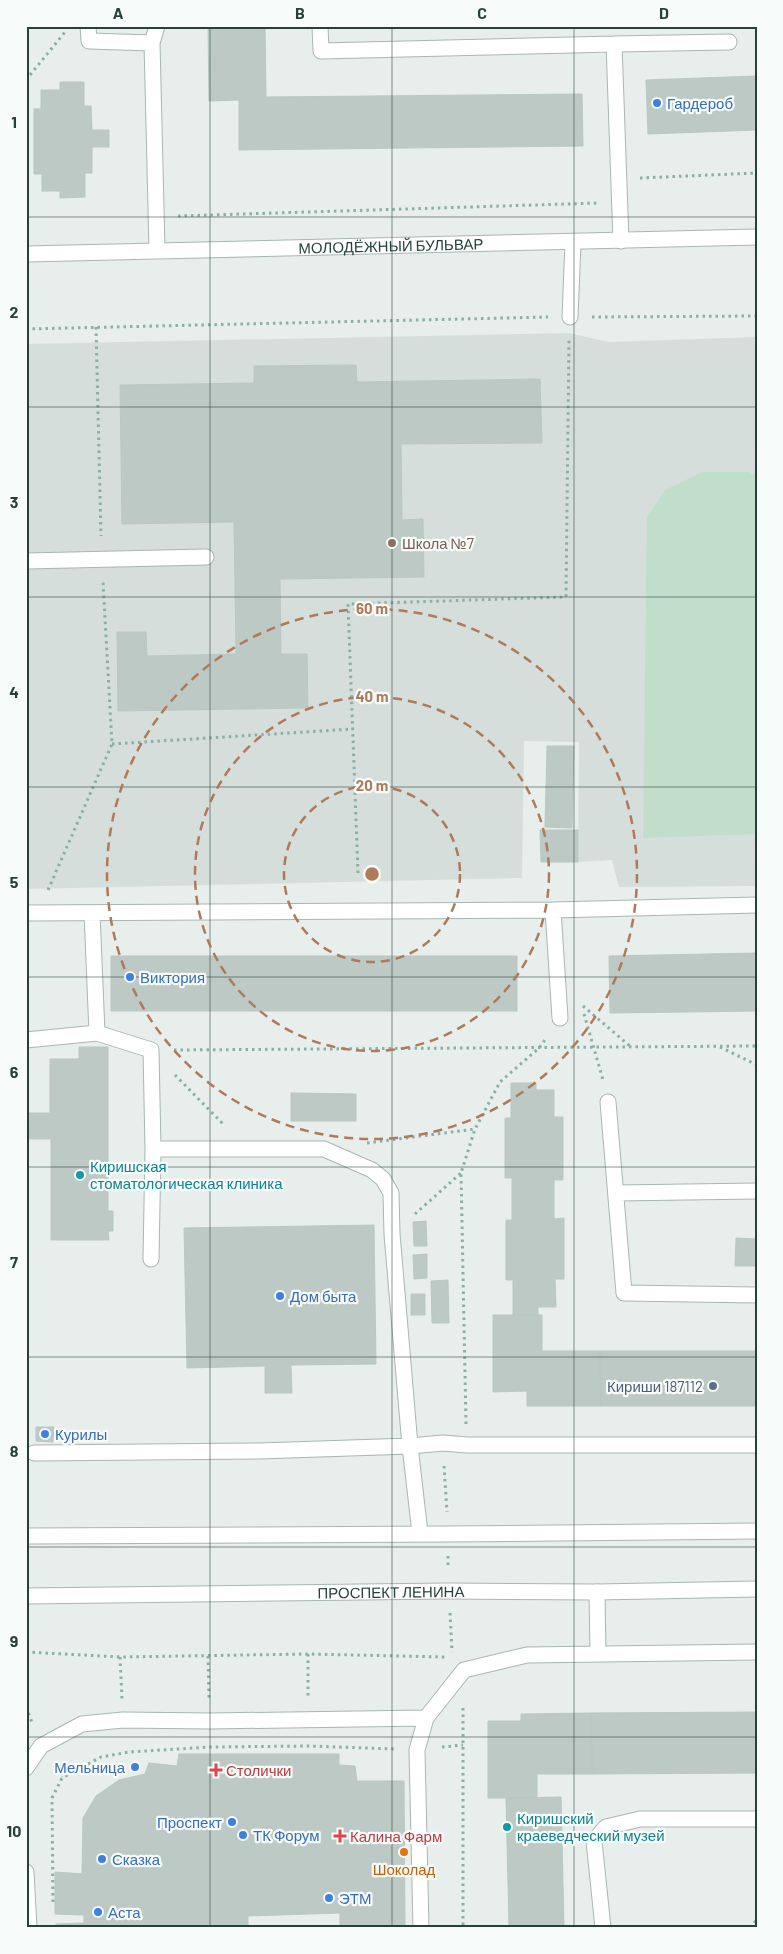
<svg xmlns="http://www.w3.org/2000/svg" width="783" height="1954" font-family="Barlow,sans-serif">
	<rect width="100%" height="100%" fill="#e7eeeb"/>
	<path fill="#d5dedb" d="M 569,333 L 608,342 L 757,337 L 757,886 L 619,887 L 612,860 L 578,862 L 579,742 L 524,741 L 522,878 L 26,889 L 26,344 Z"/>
	<path fill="#c1decb" d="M 702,472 L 749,472 L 757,477 L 757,834 L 643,838 L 647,517 L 665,490 Z"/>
	<path fill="#bcc9c5" stroke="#b9c8c3" d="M 208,26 L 265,26 L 266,97 L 582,94 L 583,146 L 239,150 L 239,100 L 209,101 Z
		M 757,76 L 757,130 L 648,134 L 646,80 Z
		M 60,82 L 84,82 L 84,106 L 91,106 L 92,130 L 109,130 L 109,147 L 92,147 L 92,173 L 85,173 L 85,197 L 60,198 L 60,191 L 42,191 L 42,174 L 34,174 L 34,109 L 41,109 L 41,90 L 60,90 Z
		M 356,365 L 357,382 L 540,379 L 542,443 L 401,444 L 402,520 L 423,519 L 424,577 L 280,579 L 281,654 L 307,654 L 308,708 L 118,711 L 117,632 L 146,632 L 147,656 L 236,654 L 234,522 L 122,524 L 120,385 L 254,383 L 254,366 Z
		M 547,746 L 574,746 L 572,828 L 545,827 Z
		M 540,830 L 578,830 L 578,862 L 541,862 Z
		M 757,953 L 757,1011 L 610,1013 L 609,956 Z
		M 111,956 L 517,956 L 517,1011 L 111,1011 Z
		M 79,1047 L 108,1047 L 108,1211 L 113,1211 L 113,1231 L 108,1231 L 109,1240 L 51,1240 L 51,1139 L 29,1139 L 28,1113 L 50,1113 L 50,1059 L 79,1059 Z
		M 511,1083 L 536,1083 L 536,1090 L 554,1090 L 554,1117 L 563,1117 L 563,1180 L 554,1180 L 554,1219 L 564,1218 L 564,1279 L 555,1279 L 556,1307 L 538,1307 L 538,1315 L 513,1315 L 513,1280 L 506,1280 L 506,1220 L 512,1220 L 512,1178 L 505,1178 L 505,1118 L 511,1118 Z
		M 291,1093 L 356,1094 L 356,1121 L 291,1121 Z
		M 426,1221 L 427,1246 L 414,1246 L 413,1222 Z
		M 374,1225 L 376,1364 L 291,1365 L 292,1393 L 265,1393 L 265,1366 L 187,1368 L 184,1228 Z
		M 736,1238 L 757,1239 L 757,1266 L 735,1266 Z
		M 427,1254 L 427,1278 L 414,1279 L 413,1255 Z
		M 448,1280 L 449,1323 L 432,1323 L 431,1281 Z
		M 411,1294 L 425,1294 L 425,1315 L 411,1315 Z
		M 493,1315 L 542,1315 L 542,1351 L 600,1351 L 601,1406 L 527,1406 L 527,1391 L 493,1392 Z
		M 600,1351 L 757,1351 L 757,1406 L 601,1406 Z
		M 36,1427 L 54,1427 L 53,1442 L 36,1441 Z
		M 757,1712 L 757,1773 L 592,1774 L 591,1713 Z
		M 591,1713 L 592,1774 L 537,1774 L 537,1798 L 488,1798 L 488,1721 L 521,1721 L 521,1714 Z
		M 179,1754 L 339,1754 L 339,1765 L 355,1766 L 357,1781 L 404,1781 L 405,1928 L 340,1928 L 340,1913 L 248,1916 L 248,1928 L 56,1928 L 56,1924 L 84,1923 L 84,1915 L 55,1914 L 55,1872 L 82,1874 L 83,1818 L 96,1796 L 119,1780 L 145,1774 L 149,1763 L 177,1766 Z
		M 561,1797 L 564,1928 L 509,1928 L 506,1798 Z"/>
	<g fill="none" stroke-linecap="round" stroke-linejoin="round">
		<defs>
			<path id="service" d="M 88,26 L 89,41 L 152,43
				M 157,26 L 152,43 L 157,250
				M 320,26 L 321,51 L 614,44
				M 621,241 L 614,44 L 729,42
				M 570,317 L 573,243
				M 26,561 L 206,557
				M 553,910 L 560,1018
				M 26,913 L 553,910 L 757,905
				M 97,1033 L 151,1050 L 153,1149 L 151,1259
				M 26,1040 L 97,1033 L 92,913
				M 608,1102 L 624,1293 L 757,1295
				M 153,1149 L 324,1149 L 372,1170 L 383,1179 L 391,1193 L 392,1234 L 410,1446 L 420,1533
				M 616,1193 L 757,1191
				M 34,1453 L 259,1451 L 410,1446 L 443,1443 L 467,1445 L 757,1445
				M 597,1592 L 598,1653
				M 26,1768 L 41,1746 L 82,1724 L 123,1720 L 210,1721 L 426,1718 L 464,1670 L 527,1655 L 757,1652
				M 26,1872 L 29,1928
				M 421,1928 L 417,1750 L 426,1718
				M 603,1928 L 594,1841 L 606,1827 L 640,1819 L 757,1819"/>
			<g id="tertiary">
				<path id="s1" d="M 26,254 L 757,237"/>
				<path d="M 26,1536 L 448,1534 L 757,1531"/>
				<path id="s2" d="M 26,1596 L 449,1591 L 597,1592 L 757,1589"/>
			</g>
		</defs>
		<use href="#service" stroke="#a9b6b3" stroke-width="17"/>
		<use href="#tertiary" stroke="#a9b6b3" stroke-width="17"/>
		<path stroke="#89b0a7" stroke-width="3" stroke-dasharray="2.5 4" stroke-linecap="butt" d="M 26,80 L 65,32
			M 640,178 L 757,173
			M 178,216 L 599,203
			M 592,317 L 757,316
			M 96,327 L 101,536
			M 26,329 L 548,317
			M 112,744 L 353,729
			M 358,873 L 348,604 L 566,597 L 569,337
			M 48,890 L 112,744 L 103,582
			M 583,1006 L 631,1047
			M 584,1014 L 603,1080
			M 720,1047 L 757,1065
			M 174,1050 L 757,1046
			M 175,1075 L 225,1126
			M 367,1143 L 475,1129
			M 415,1214 L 461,1173
			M 466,1424 L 461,1173 L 475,1129 L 500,1082 L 539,1048 L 547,1037
			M 444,1466 L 447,1512
			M 448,1556 L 448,1569
			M 450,1613 L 452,1652
			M 26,1652 L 120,1657 L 308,1654 L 445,1657
			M 308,1654 L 308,1699
			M 208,1656 L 209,1698
			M 120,1657 L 122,1699
			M 26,1707 L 33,1725
			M 463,1708 L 463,1928
			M 442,1747 L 463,1745
			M 54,1766 L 62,1777
			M 53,1902 L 52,1798 L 62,1778 L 101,1757 L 129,1752 L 210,1747 L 309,1746 L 396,1749
			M 750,1928 L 757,1919"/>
		<use href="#service" stroke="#fff" stroke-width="15"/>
		<use href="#tertiary" stroke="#fff" stroke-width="15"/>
	</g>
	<path fill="none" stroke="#26403b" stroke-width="1" stroke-opacity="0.55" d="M 210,26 L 210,1928M 392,26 L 392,1928M 574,26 L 574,1928M 26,217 L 757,217M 26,407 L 757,407M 26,597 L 757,597M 26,787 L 757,787M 26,977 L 757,977M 26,1167 L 757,1167M 26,1357 L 757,1357M 26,1547 L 757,1547M 26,1737 L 757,1737"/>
	<g fill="none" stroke="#b0795a" stroke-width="2.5" stroke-dasharray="9 6">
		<circle cx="372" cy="874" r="88"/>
		<circle cx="372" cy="874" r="177"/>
		<circle cx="372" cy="874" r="265"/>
	</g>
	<g fill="#3f7fe0" stroke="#f7fbf9" stroke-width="2">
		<circle cx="657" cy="103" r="5"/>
		<circle cx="130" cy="977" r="5"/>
		<circle cx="280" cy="1296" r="5"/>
		<circle cx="45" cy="1434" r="5"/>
		<circle cx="135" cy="1767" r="5"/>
		<circle cx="232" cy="1822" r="5"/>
		<circle cx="243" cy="1835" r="5"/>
		<circle cx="102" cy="1859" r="5"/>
		<circle cx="329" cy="1898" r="5"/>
		<circle cx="98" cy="1912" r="5"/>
	</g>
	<circle fill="#8d6e63" stroke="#f7fbf9" stroke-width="2" cx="392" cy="543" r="5"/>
	<g fill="#0f9aa8" stroke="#f7fbf9" stroke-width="2">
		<circle cx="80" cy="1175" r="5"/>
		<circle cx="507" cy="1827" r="5"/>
	</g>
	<circle fill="#5c6f8a" stroke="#f7fbf9" stroke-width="2" cx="713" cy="1386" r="5"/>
	<g fill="#e0444e" stroke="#f7fbf9" stroke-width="2">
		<path d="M213.5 1762.5h5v5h5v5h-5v5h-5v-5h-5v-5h5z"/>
		<path d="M337.5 1828.5h5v5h5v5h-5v5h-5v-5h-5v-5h5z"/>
	</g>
	<circle fill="#e8710a" stroke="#f7fbf9" stroke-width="2" cx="404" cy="1852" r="5"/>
	<g text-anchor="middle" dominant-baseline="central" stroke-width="4.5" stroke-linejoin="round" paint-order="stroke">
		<g font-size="15" fill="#366cbe" stroke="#f7fbf9" text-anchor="start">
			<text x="667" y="103">Гардероб</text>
			<text x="140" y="977">Виктория</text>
			<text x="290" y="1296">Дом быта</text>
			<text x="55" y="1434">Курилы</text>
			<text x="125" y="1767" text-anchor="end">Мельница</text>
			<text x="222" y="1822" text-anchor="end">Проспект</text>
			<text x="253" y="1835">ТК Форум</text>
			<text x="112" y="1859">Сказка</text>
			<text x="339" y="1898">ЭТМ</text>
			<text x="108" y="1912">Аста</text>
		</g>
		<g font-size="15" fill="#26403b" stroke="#f7fbf9">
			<text stroke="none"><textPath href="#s1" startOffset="365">МОЛОДЁЖНЫЙ БУЛЬВАР</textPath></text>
			<text stroke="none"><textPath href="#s2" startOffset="365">ПРОСПЕКТ ЛЕНИНА</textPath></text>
		</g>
		<g font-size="15" fill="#785e54" stroke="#f7fbf9" text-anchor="start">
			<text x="402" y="543">Школа №7</text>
		</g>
		<g font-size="15" fill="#0d838f" stroke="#f7fbf9" text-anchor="start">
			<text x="90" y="1166">Киришская<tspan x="90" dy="17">стоматологическая клиника</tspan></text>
			<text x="517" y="1818">Киришский<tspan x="517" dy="17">краеведческий музей</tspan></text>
		</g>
		<g font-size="15" fill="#4e5e75" stroke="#f7fbf9" text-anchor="end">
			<text x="703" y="1386">Кириши 187112</text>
		</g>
		<g font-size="15" fill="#be3a42" stroke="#f7fbf9" text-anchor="start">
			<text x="226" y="1770">Столички</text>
			<text x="350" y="1836">Калина Фарм</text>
		</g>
		<g font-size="15" fill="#c56008" stroke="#f7fbf9">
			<text x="404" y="1869">Шоколад</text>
		</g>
	</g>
	<circle cx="372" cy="874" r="8" fill="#b0795a" stroke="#f7fbf9" stroke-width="2.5"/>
	<g font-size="15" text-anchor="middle" font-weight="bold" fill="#b0795a" stroke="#f7fbf9" stroke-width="4.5" stroke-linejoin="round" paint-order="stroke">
		<text x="372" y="614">60 m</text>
		<text x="372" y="702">40 m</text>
		<text x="372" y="791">20 m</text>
	</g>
	<rect width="783" height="1954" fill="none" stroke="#f7fbf9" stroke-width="55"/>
	<rect x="28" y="28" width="728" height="1898" fill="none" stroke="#26403b" stroke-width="2"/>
	<g font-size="16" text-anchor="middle" font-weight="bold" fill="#26403b">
		<text x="118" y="19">A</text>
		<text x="300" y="19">B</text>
		<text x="482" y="19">C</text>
		<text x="664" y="19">D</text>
		<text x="14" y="128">1</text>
		<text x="14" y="318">2</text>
		<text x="14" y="508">3</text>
		<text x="14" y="698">4</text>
		<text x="14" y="888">5</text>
		<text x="14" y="1078">6</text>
		<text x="14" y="1268">7</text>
		<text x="14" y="1457">8</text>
		<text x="14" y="1647">9</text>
		<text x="14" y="1837">10</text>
	</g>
</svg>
